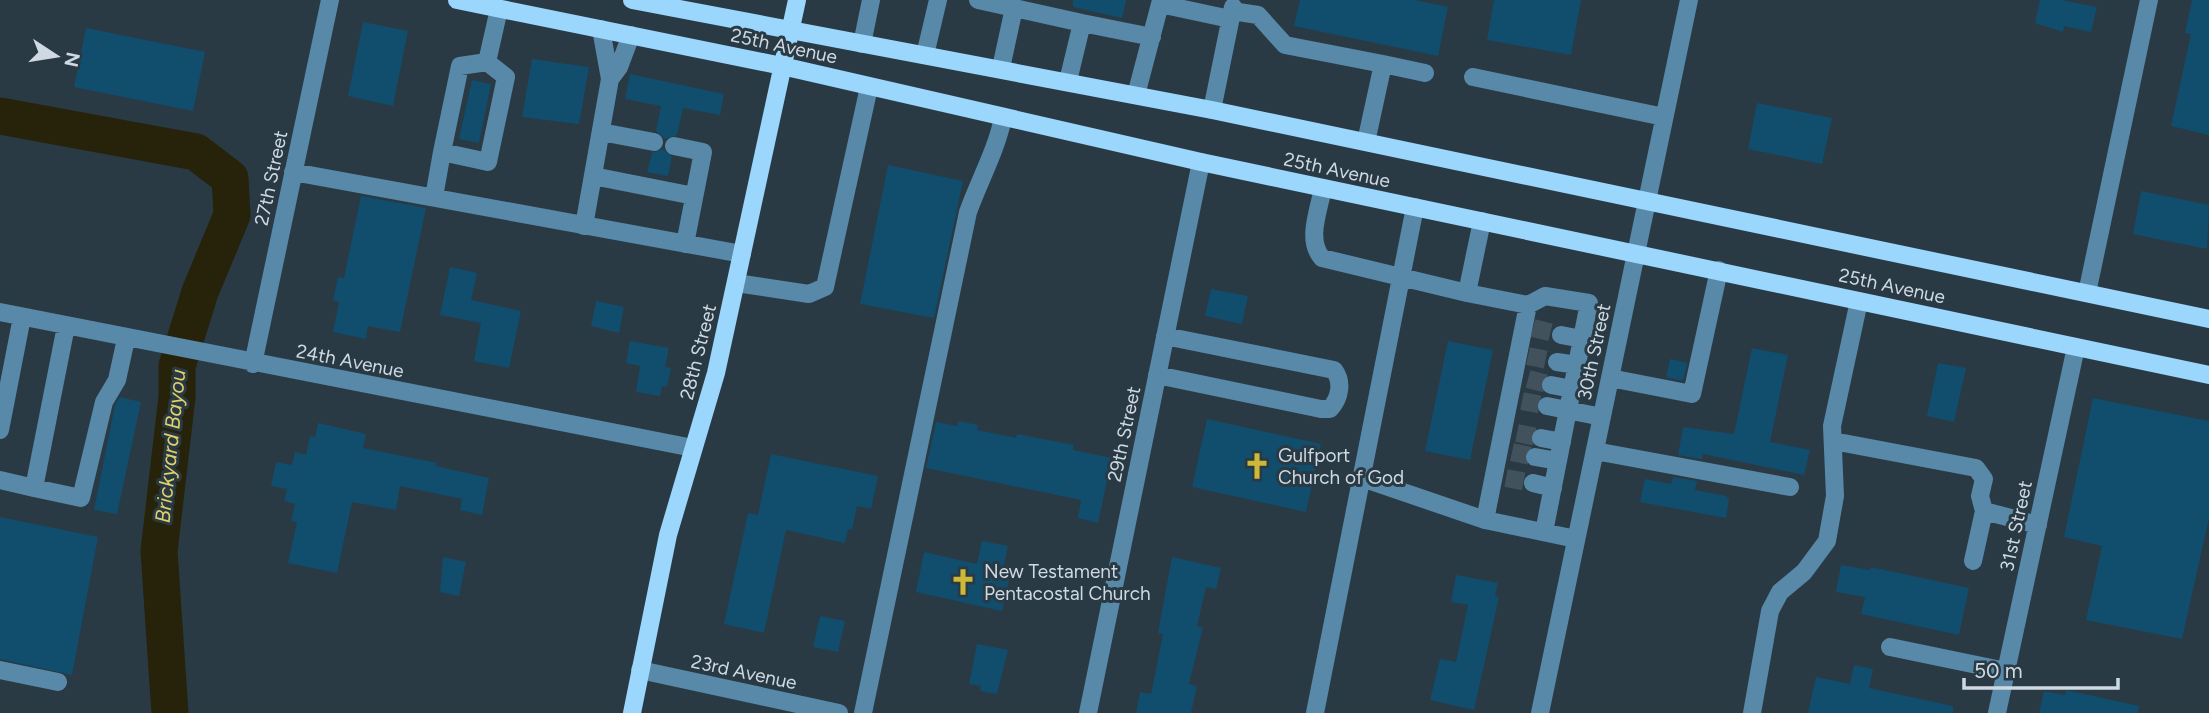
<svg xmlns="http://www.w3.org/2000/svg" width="2209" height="713" font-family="Figtree,sans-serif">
	<rect width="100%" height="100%" fill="#293a45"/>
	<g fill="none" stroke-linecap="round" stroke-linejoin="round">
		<path stroke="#27230a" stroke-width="37" d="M 0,116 L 196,152 L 230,178 L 232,215 L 200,292 L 177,366 L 177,397 L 159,551 L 170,713"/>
	</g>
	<path fill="#114d6d" d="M 1073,0 L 1126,0 L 1122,18 L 1073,7 Z
		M 1300,0 L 1415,0 L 1448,7 L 1438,56 L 1294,26 Z
		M 1494,0 L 1581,0 L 1571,55 L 1487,40 Z
		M 2040,0 L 2061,0 L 2097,7 L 2091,32 L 2064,26 L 2063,32 L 2035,23 Z
		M 2192,0 L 2209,0 L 2209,135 L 2171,126 L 2191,34 L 2185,33 Z
		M 363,22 L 408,31 L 393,106 L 348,96 Z
		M 86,28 L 205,52 L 193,111 L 74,87 Z
		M 532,59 L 589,67 L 579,124 L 522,117 Z
		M 630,74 L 724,94 L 720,115 L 683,108 L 677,135 L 665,139 L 656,131 L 661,106 L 625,99 Z
		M 472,80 L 491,84 L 479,143 L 459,139 Z
		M 1757,103 L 1832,118 L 1822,164 L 1748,149 Z
		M 663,149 L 672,157 L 668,176 L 647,172 L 652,153 Z
		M 888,165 L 963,181 L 934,318 L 860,304 Z
		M 2141,191 L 2209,205 L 2207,249 L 2133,234 Z
		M 361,196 L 426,208 L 400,332 L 368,326 L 366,339 L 333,332 L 339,302 L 333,301 L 338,277 L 344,278 Z
		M 450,267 L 477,273 L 471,300 L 521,311 L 509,368 L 474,361 L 481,323 L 440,315 Z
		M 1211,289 L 1248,296 L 1242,324 L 1205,316 Z
		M 596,301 L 624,307 L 619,333 L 591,326 Z
		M 630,341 L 669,348 L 665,367 L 671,368 L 667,387 L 662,386 L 660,396 L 636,392 L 640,366 L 626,363 Z
		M 1448,341 L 1493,350 L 1470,460 L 1425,451 Z
		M 1752,348 L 1788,355 L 1770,442 L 1810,450 L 1804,475 L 1703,454 L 1702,459 L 1678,455 L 1683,427 L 1734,434 Z
		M 1670,359 L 1687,363 L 1683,381 L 1666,377 Z
		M 1938,363 L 1966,368 L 1954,422 L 1927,416 Z
		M 120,397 L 141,402 L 117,514 L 94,510 L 115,405 Z
		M 2093,398 L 2209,421 L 2209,518 L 2182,639 L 2086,620 L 2102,546 L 2064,537 Z
		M 1207,419 L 1321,444 L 1306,512 L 1192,487 Z
		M 958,421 L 978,425 L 977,430 L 1016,438 L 1017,434 L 1074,445 L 1073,450 L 1112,458 L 1098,523 L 1078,518 L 1081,500 L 926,468 L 936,422 L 958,426 Z
		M 318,423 L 366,434 L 363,448 L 437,463 L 436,466 L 489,478 L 482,515 L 460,510 L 462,499 L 400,486 L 396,510 L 352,502 L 337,573 L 288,563 L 297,522 L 291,521 L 295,504 L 284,501 L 287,489 L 271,486 L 276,462 L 292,465 L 295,452 L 306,455 L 310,436 L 315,437 Z
		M 771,454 L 878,476 L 871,509 L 857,506 L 852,530 L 848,529 L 845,543 L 786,530 L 764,633 L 724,624 L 748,513 L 758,515 Z
		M 1673,477 L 1697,481 L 1695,490 L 1726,496 L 1729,499 L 1726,518 L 1640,502 L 1645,479 L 1671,484 Z
		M 0,517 L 98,537 L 72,675 L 0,659 Z
		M 982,541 L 1008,546 L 1003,569 L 1011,571 L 1002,611 L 916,592 L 924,552 L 977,564 Z
		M 443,557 L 466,562 L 459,596 L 440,592 Z
		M 1172,557 L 1221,568 L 1216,589 L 1206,587 L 1197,626 L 1203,627 L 1189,684 L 1197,686 L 1191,713 L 1136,713 L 1140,692 L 1151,694 L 1163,634 L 1158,633 Z
		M 1841,565 L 1870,570 L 1871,567 L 1969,588 L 1959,635 L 1861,614 L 1865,597 L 1836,592 Z
		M 1456,575 L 1498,583 L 1495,596 L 1499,597 L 1474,710 L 1430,700 L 1440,659 L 1456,662 L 1468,605 L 1451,602 Z
		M 820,616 L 845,621 L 838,652 L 813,647 Z
		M 977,644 L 1008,650 L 997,694 L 980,691 L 981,686 L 969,684 Z
		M 1854,665 L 1873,669 L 1869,688 L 1953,706 L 1953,713 L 1808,713 L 1816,677 L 1850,684 Z
		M 2066,690 L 2139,706 L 2138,713 L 2039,713 L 2044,691 L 2065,695 Z"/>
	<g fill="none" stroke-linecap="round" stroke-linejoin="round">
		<path stroke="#42525c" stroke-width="18" stroke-dasharray="18 9" stroke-linecap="butt" d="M 1533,328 L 1561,335
			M 1528,356 L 1557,362
			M 1528,379 L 1551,385
			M 1522,401 L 1547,406
			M 1517,433 L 1541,438
			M 1512,452 L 1535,457
			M 1506,478 L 1533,483"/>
		<path stroke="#5889a9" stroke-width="18" d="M 978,0 L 1082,23
			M 1232,11 L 1258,15 L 1285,45 L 1383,64 L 1366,142
			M 601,29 L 610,79 L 619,67 L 631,35
			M 862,44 L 871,0
			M 925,55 L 938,0
			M 487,62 L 506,77 L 488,162 L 442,152 L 460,66 Z
			M 487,62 L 499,9
			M 1383,64 L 1425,73
			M 1001,68 L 1014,8
			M 1473,77 L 1664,117
			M 1068,81 L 1082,23 L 1152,37
			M 1136,95 L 1160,4 L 1230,19
			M 1212,110 L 1233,7
			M 601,132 L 654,142
			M 674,146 L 703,152 L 685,244
			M 293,172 L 742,254
			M 593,176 L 694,196
			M 1323,188 C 1319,210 1306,240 1322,258 L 1467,293 L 1482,221
			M 434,197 L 442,152
			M 584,226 L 610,79
			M 736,283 L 809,294 L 825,287 L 869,87
			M 1467,293 L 1528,305 L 1485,520 L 1576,539
			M 2087,293 L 2149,0
			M 1528,305 L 1545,296 L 1589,303 L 1544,532
			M 0,312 L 693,448
			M 1561,335 L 1582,339
			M 1557,362 L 1577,365
			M 253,364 L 330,0
			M 1157,375 L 1321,409 L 1330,409 C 1340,398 1343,382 1334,370 L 1165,336
			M 1610,378 L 1692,394 L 1719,270
			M 1551,385 L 1572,389
			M 1547,406 L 1602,417
			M 0,430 L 22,317
			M 1541,438 L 1562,442
			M 1833,441 L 1976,468 L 1984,479 L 1980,496 L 1984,511 L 2038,525
			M 1595,451 L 1790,487
			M 1535,457 L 1558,461
			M 1362,478 L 1485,520
			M 0,480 L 34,488 L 66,326
			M 1533,483 L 1553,488
			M 34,488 L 81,498 L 104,402 L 117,380 L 126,339
			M 1973,561 L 1984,511
			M 1890,647 L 2006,671
			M 0,670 L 58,682
			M 640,670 L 839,713
			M 863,713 L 968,212 C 980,179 996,151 1003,118
			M 1088,713 L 1201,162
			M 1315,713 L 1415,207
			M 1540,713 L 1689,0
			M 1752,713 L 1770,611 L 1780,592 L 1804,572 L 1827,541 L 1835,496 L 1832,426 L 1859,301
			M 1997,713 L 2076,347"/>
		<path stroke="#9bd6fd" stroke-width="18" d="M 457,0 L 782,66 L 1201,162 L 2209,375
			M 632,0 L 1212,110 L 2209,319
			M 632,713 L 668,535 L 716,373 L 797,0"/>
	</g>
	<defs>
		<symbol id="church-bare" viewBox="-9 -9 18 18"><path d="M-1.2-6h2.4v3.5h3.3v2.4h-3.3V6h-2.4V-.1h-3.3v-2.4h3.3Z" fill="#ccb938" stroke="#293a45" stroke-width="2.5" paint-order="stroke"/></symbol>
	</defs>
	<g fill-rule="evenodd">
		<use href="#church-bare" x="1238" y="447" width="38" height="38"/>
		<use href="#church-bare" x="944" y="563" width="38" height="38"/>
	</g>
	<g text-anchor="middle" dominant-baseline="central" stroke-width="6" stroke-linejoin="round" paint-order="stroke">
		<g font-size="19" fill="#cfd9e1" stroke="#293a45">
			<text transform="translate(784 46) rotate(12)">25th Avenue</text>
			<text transform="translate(1337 170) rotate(12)">25th Avenue</text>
			<text transform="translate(271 178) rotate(-78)">27th Street</text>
			<text transform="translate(1892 286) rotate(12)">25th Avenue</text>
			<text transform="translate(698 352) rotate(-76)">28th Street</text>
			<text transform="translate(1594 352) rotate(-78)">30th Street</text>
			<text transform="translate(350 361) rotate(11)">24th Avenue</text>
			<text transform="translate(1124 434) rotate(-78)">29th Street</text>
			<text transform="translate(2016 526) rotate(-78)">31st Street</text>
			<text transform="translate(744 672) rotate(12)">23rd Avenue</text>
		</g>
		<g font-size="19" fill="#cfd9e1" stroke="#293a45" text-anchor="start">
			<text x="1278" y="455">Gulfport<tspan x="1278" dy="22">Church of God</tspan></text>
			<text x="984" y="571">New Testament<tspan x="984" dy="22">Pentacostal Church</tspan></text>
		</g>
		<g font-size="21" font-style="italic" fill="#e1d166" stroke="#293a45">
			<text transform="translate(170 446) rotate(-84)">Brickyard Bayou</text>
		</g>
	</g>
	<g transform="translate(56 56) rotate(102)" stroke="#293a45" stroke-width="5" paint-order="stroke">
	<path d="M0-5L12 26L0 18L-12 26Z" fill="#cfd9e1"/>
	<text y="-10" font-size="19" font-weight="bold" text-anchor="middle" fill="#cfd9e1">N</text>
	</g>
	<path d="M1964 678v10h154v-10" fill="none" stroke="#cfd9e1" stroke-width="3.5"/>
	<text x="1974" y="678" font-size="21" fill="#cfd9e1" stroke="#293a45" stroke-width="5" paint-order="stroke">50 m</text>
</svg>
